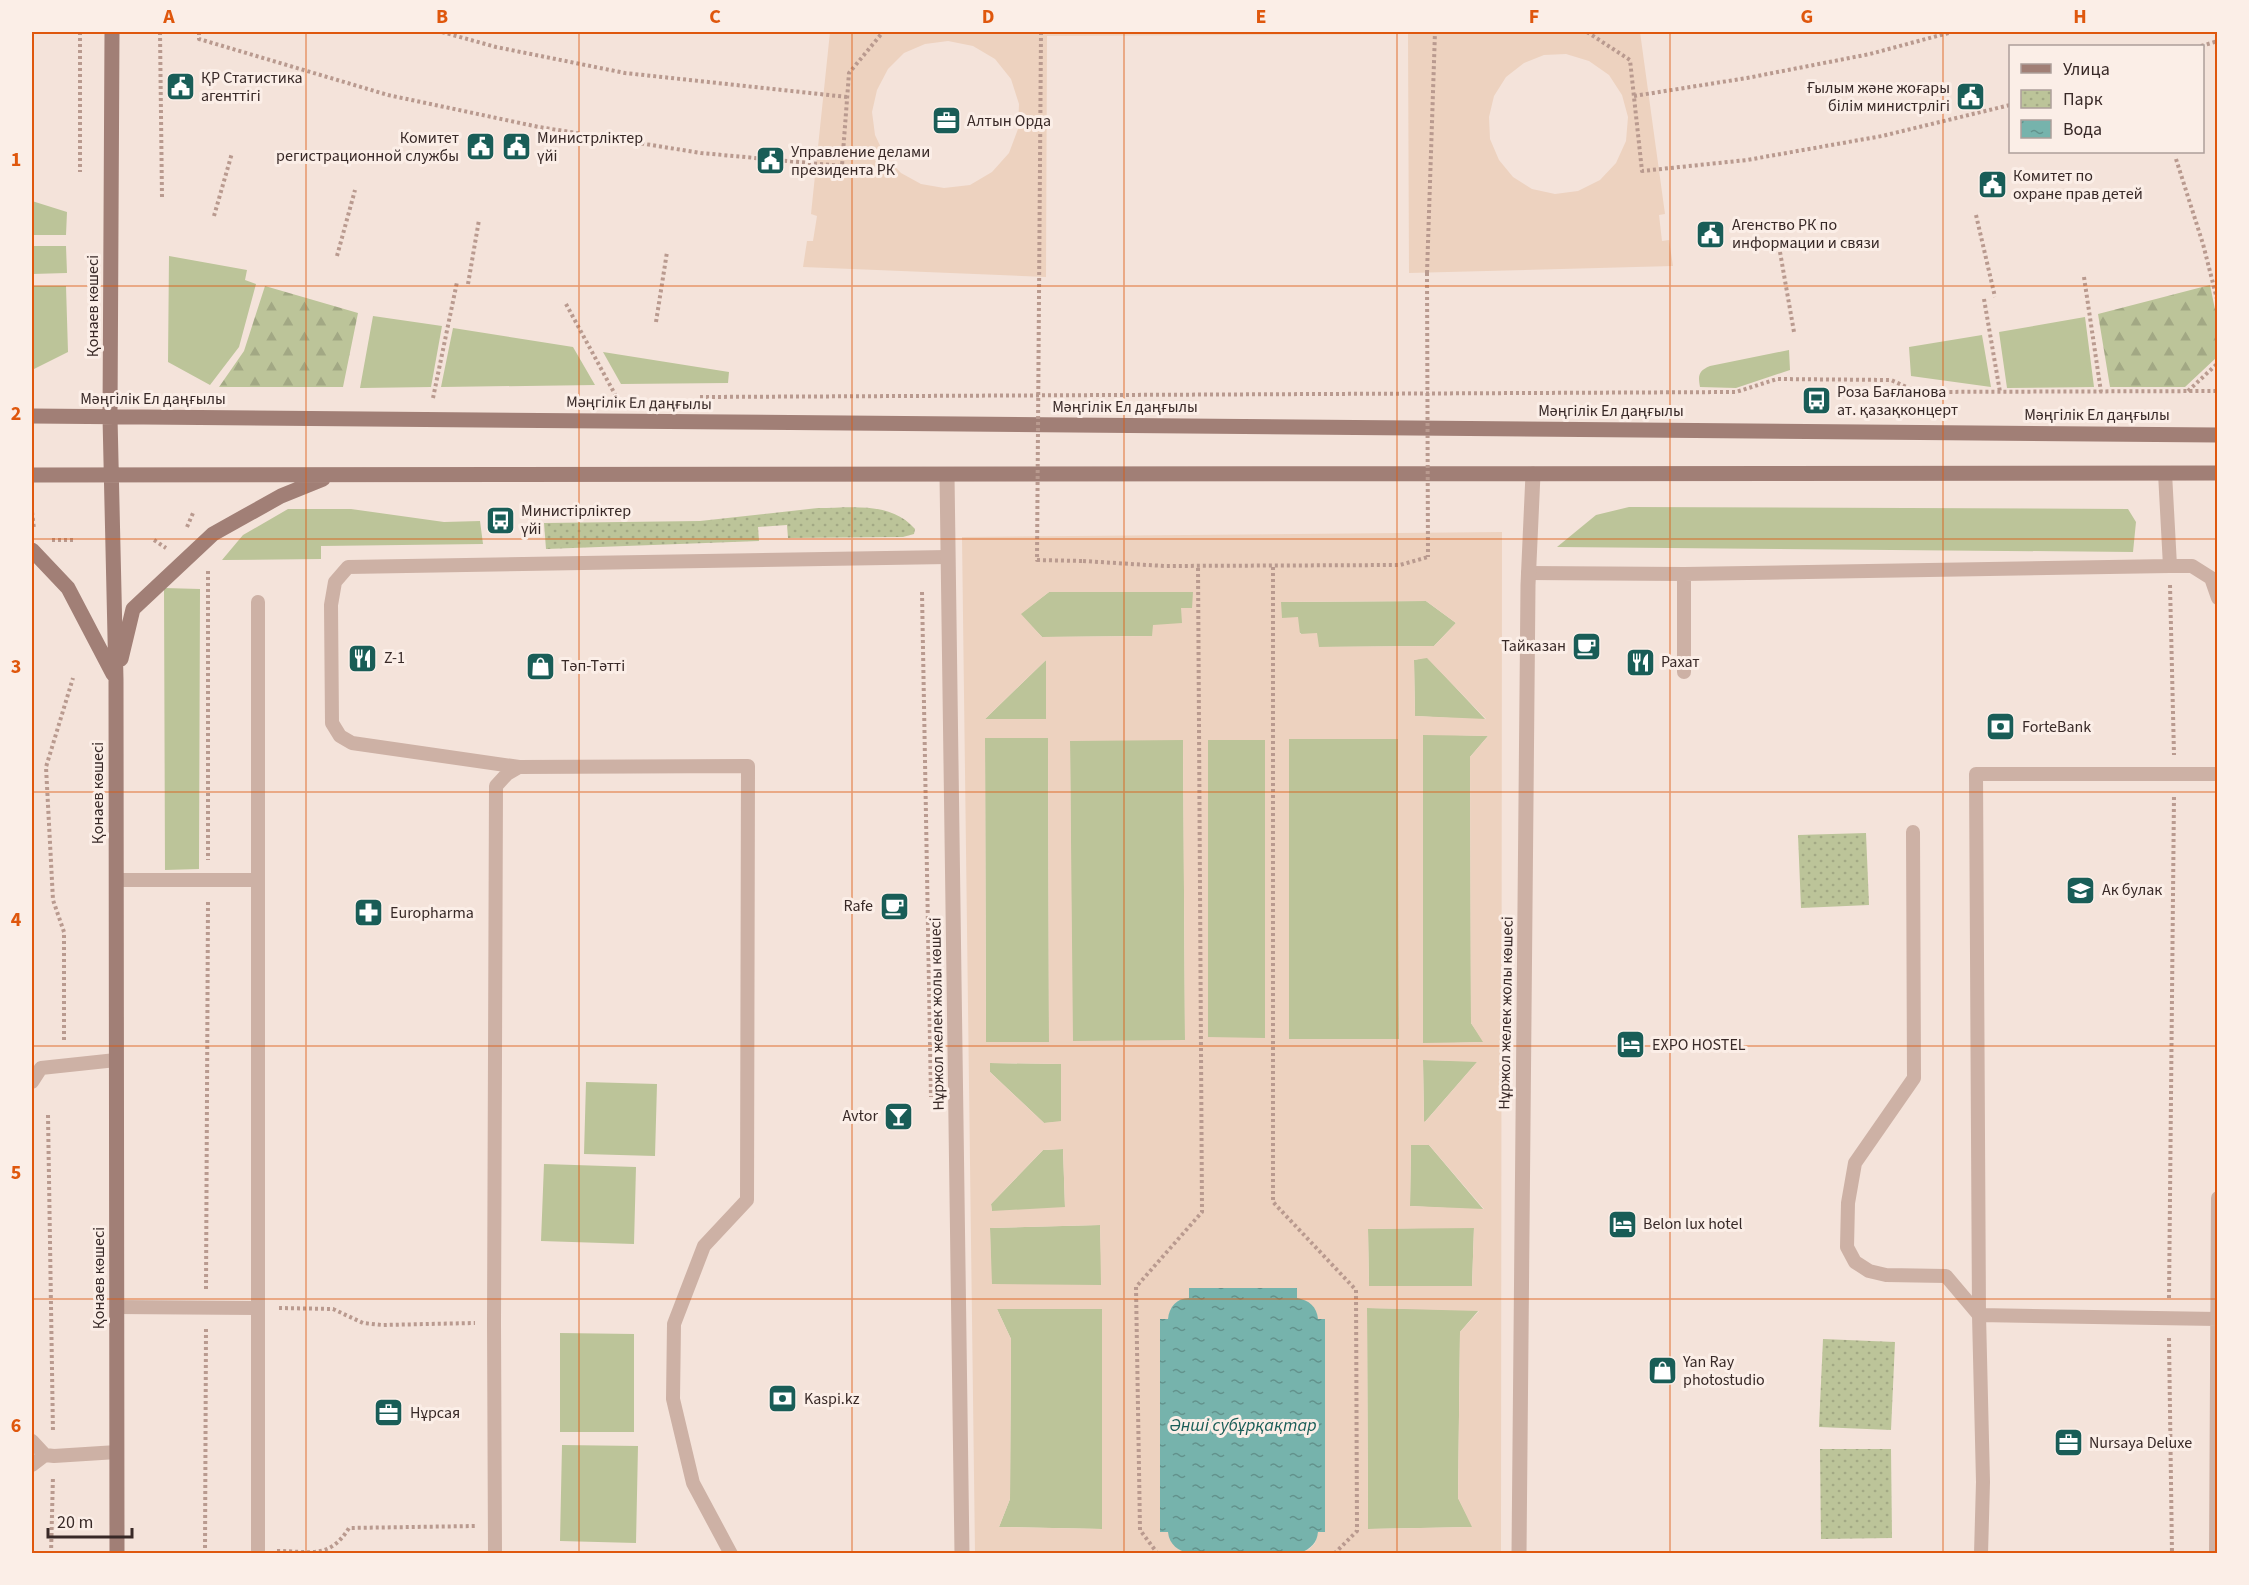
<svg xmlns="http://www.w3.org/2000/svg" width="2249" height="1585" font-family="'Source Sans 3',sans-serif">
	<defs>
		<pattern id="forest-firs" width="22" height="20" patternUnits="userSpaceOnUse" patternTransform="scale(1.5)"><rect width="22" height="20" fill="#bcc499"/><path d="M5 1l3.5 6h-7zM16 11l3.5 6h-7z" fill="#a2a884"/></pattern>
		<pattern id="park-dots" width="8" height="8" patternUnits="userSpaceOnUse" patternTransform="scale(1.5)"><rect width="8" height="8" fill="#bcc499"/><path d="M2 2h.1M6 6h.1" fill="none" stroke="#a2a884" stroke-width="1.8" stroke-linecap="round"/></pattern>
		<pattern id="water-ripples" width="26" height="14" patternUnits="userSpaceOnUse" patternTransform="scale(1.5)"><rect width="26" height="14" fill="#76b3ac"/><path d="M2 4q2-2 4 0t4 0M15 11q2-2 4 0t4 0" fill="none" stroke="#62928c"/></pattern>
	</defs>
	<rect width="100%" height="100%" fill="#f4e3da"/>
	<path fill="#bcc499" d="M 32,201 L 67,212 L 66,235 L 32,235 Z
		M 32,246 L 66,246 L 67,273 L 32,274 Z
		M 169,256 L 247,270 L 245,280 L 256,284 L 239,347 L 210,385 L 168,362 Z
		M 32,286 L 66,286 L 68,352 L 32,370 Z
		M 373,316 L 442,326 L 431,387 L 360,388 Z
		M 2085,317 L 2094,387 L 2007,388 L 1999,332 Z
		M 453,328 L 573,347 L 595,385 L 441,387 Z
		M 1982,335 L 1991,387 L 1911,376 L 1909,347 Z
		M 1789,350 L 1790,370 L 1736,388 L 1700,387 C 1698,376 1698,371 1710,366 Z
		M 603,352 L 729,372 L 728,383 L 621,384 Z
		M 1629,507 L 2128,509 L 2136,522 L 2133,552 L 1557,547 L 1596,515 Z
		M 288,509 L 351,509 L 444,522 L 480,521 L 483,544 L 321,546 L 321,559 L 222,560 L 243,535 Z
		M 164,588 L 200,589 L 199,869 L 165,870 Z
		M 1049,592 L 1193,592 L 1193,608 L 1182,624 L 1153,636 L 1042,637 L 1020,614 Z
		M 1426,601 L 1456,623 L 1434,646 L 1318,647 L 1281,618 L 1281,602 Z
		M 1427,657 L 1486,720 L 1415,716 L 1414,660 Z
		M 1046,660 L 1046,719 L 985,719 Z
		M 1423,734 L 1488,736 L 1470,757 L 1471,1023 L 1484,1042 L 1423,1044 Z
		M 985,738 L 1048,738 L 1049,1042 L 986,1042 Z
		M 1265,739 L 1265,1038 L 1208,1038 L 1207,740 Z
		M 1289,739 L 1398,739 L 1399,1039 L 1289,1039 Z
		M 1070,740 L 1183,740 L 1185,1041 L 1072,1041 Z
		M 1423,1060 L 1478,1061 L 1424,1123 Z
		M 990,1063 L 1061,1064 L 1061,1122 L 1044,1123 L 990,1072 Z
		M 586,1082 L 657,1084 L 655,1156 L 584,1154 Z
		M 1411,1145 L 1429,1145 L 1484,1210 L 1410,1206 Z
		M 1063,1149 L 1065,1208 L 992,1212 L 991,1204 L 1043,1150 Z
		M 544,1164 L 636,1167 L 634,1244 L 541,1241 Z
		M 1100,1225 L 1102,1285 L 991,1285 L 990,1228 Z
		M 1474,1227 L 1472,1286 L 1369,1287 L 1368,1229 Z
		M 1367,1308 L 1479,1310 L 1460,1332 L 1458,1498 L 1473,1527 L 1368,1529 Z
		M 997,1309 L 1102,1309 L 1102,1529 L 999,1527 L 1010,1499 L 1011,1339 Z
		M 560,1333 L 634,1334 L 634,1432 L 560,1432 Z
		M 562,1445 L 638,1446 L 636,1543 L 560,1541 Z"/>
	<path fill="url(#forest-firs)" d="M 2210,285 L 2217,319 L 2217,357 L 2185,387 L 2110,387 L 2098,314 Z
		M 265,286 L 358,313 L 343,387 L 219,387 L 244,351 Z"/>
	<path fill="url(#park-dots)" d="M 818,508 C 851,508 891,501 915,529 L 914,534 L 903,537 L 788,538 L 787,525 L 758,527 L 759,541 L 546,549 L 544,523 L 700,521 Z
		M 1866,833 L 1869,905 L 1801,908 L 1798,835 Z
		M 1823,1339 L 1895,1342 L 1891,1430 L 1819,1427 Z
		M 1820,1449 L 1891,1449 L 1892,1538 L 1821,1539 Z"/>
	<path fill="#edd2bf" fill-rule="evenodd" d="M 830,32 L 1640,32 L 1665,214 L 1659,215 L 1662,241 L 1669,240 L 1673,266 L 1409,273 L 1408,34 L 1047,36 L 1046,277 L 803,267 L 807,241 L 813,241 L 817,216 L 811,214 ZM 948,41 L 973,46 L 995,59 L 1011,79 L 1019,104 L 1018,129 L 1009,153 L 992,172 L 970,185 L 944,188 L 921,184 L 901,173 L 885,156 L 875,135 L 872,112 L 877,90 L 888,69 L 904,53 L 925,44 ZM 1566,54 L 1589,61 L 1609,75 L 1622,95 L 1628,117 L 1626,141 L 1616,163 L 1600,180 L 1578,191 L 1555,194 L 1532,189 L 1513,177 L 1499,160 L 1490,139 L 1489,117 L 1494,96 L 1506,77 L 1524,63 L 1544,55 Z
		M 1502,532 L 1501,1553 L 1484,1553 L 1483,1552 L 1297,1553 L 1309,1549 L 1315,1543 L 1318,1532 L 1325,1532 L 1325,1319 L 1318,1319 L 1297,1298 L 1296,1288 L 1190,1288 L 1189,1298 L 1177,1302 L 1171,1308 L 1168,1319 L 1161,1319 L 1160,1531 L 1168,1532 L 1189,1553 L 1101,1554 L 1100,1551 L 975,1553 L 962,537 ZM 1049,592 L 1193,592 L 1192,608 L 1181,608 L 1182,623 L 1153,625 L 1152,636 L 1042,637 L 1021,614 ZM 1426,601 L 1456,623 L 1434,646 L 1319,647 L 1317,633 L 1300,634 L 1298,617 L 1282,618 L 1281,602 ZM 1427,658 L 1486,719 L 1415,716 L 1414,660 ZM 1046,660 L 1046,719 L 985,719 ZM 1423,735 L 1488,736 L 1470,757 L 1471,1023 L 1483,1042 L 1423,1043 ZM 985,738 L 1048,738 L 1049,1042 L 986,1042 ZM 1289,739 L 1398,739 L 1399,1039 L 1289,1039 ZM 1183,740 L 1185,1040 L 1073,1041 L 1070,741 ZM 1208,740 L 1265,740 L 1265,1038 L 1208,1037 ZM 1423,1060 L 1477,1062 L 1425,1122 L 1424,1121 ZM 990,1063 L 1061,1064 L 1061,1121 L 1044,1123 L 990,1072 ZM 1411,1145 L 1429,1145 L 1484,1209 L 1410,1206 ZM 1063,1149 L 1065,1207 L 992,1211 L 991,1204 L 1043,1150 ZM 1100,1225 L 1101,1285 L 992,1284 L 990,1228 ZM 1474,1228 L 1472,1286 L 1369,1286 L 1368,1229 ZM 1367,1308 L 1479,1311 L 1460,1332 L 1458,1498 L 1472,1527 L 1368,1529 ZM 997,1309 L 1102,1309 L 1102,1529 L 999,1527 L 1010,1499 L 1011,1339 Z"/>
	<path fill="url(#water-ripples)" d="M 1189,1288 L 1297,1288 L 1297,1298 C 1309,1300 1317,1307 1318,1319 L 1325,1319 L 1325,1532 L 1318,1532 C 1317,1543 1311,1548 1301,1553 L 1189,1553 C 1179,1551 1169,1545 1168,1532 L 1160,1532 L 1160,1319 L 1168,1319 C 1169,1307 1177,1298 1189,1298 Z"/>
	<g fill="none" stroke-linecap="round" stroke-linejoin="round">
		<path stroke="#b99a8f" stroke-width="4" stroke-dasharray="3 3" stroke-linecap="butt" d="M 80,32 L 80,172
			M 160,32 L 162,198
			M 199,32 L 199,39 L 388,95 L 539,127 L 701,153 L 842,166 L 849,73 L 883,32
			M 442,32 L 496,47 L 625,73 L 847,97
			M 1587,32 L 1630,60 L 1642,171 L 1747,160 L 1882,136 L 2010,105
			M 2201,46 L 2218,41
			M 1634,96 L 1747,78 L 1870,54 L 1952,32
			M 2176,159 L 2203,244 L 2218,303
			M 1976,215 L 1995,297
			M 214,216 L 232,153
			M 1780,252 L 1794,332
			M 337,256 L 355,190
			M 1427,273 L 1435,32
			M 2084,277 L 2101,392
			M 468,284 L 479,220
			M 1984,299 L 2000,392
			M 566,304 L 617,398
			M 656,322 L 667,252
			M 2188,391 L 2218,363
			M 700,397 L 1736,392 L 1777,379 L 1891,380 L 1918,392 L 2218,391
			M 433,398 L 457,282
			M 32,512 L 34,529
			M 187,527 L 193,513
			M 52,540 L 73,540
			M 154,540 L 166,548
			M 1083,561 L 1164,566 L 1400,565 L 1428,557
			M 1273,567 L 1273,1202 L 1356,1290 L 1357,1531 L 1334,1554
			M 208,571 L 208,860
			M 2170,585 L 2174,755
			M 922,592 L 931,1097
			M 64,1040 L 64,932 L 53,900 L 46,767 L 73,678
			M 48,1115 L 53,1433
			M 206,1289 L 208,900
			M 2169,1298 L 2174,795
			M 279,1308 L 333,1309 L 363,1323 L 382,1325 L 475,1323
			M 2169,1338 L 2172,1554
			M 277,1551 C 310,1551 329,1560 349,1528 L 475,1526
			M 51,1554 L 53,1476
			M 205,1554 L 206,1326
			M 1158,1554 L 1140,1530 L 1136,1287 L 1202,1212 L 1198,566"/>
		<path stroke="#cdb1a5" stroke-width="14" d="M 2170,566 L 2192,566 L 2211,578 L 2218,598
			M 1528,573 L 1684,574 L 2170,566 L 2165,473
			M 1684,574 L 1684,672
			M 258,602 L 258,1554
			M 519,767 L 352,743 L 340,736 L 332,723 L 331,605 L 335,582 L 348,567 L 948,557
			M 1913,832 L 1914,1078 L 1855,1163 L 1848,1203 L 1847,1247 L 1855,1262 L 1869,1271 L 1886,1275 L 1946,1276 L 1979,1315 L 1983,1482 L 1981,1554
			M 116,880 L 258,880
			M 32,1082 L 41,1068 L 116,1060
			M 117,1307 L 258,1308
			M 2217,1319 L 1979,1315 L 1976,774 L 2218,774
			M 32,1441 L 45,1455 L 54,1456 L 117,1452
			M 32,1465 L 45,1455
			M 495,1554 L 494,1323 L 496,786 L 507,774 L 519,767 L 748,766 L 747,1200 L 704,1246 L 674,1324 L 673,1399 L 693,1483 L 731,1554
			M 2216,1554 L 2218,1198"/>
		<path stroke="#cdb1a5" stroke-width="15" d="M 947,475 L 962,1554
			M 1519,1554 L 1528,585 L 1533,474"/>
		<path stroke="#a17f76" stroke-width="15" d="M 112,32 L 110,417 L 116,680 L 117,1554
			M 32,416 L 2218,435
			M 32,475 L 2218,473
			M 32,550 L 68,588 L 113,674
			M 121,659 L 133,609 L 213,534 L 281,496 L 323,479"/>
		<path stroke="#b99a8f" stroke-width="4" stroke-dasharray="3 3" stroke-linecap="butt" d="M 1041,32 L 1037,560 L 1083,561
			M 1427,273 L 1428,557"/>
	</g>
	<path fill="none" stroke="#df570d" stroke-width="1.5" stroke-opacity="0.55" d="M 306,32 L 306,1554M 579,32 L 579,1554M 852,32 L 852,1554M 1124,32 L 1124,1554M 1397,32 L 1397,1554M 1670,32 L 1670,1554M 1943,32 L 1943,1554M 32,286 L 2218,286M 32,539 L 2218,539M 32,792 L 2218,792M 32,1046 L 2218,1046M 32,1299 L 2218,1299"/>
	<defs>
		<symbol id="civic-square" viewBox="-11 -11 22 22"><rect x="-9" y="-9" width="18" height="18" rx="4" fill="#195d57" stroke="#fbeee7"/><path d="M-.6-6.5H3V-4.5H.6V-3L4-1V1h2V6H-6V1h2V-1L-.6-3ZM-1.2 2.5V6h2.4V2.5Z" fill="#fff"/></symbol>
		<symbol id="office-square" viewBox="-11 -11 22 22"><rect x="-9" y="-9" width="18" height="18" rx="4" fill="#195d57" stroke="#fbeee7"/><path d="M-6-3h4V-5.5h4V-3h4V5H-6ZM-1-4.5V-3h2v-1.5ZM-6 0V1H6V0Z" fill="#fff"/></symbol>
		<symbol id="bus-square" viewBox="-11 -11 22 22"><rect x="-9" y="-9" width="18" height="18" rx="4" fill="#195d57" stroke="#fbeee7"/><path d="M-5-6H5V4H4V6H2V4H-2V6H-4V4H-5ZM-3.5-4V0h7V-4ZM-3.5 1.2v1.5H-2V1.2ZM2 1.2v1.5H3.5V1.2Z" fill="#fff"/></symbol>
		<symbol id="cafe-square" viewBox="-11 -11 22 22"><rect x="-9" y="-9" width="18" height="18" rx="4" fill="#195d57" stroke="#fbeee7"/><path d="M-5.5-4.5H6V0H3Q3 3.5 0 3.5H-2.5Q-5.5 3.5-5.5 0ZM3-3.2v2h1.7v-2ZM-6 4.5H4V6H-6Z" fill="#fff"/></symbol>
		<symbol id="restaurant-square" viewBox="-11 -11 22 22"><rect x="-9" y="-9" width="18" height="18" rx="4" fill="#195d57" stroke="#fbeee7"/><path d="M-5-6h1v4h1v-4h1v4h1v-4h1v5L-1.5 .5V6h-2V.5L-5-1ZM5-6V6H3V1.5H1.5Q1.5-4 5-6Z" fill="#fff"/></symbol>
		<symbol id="shop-square" viewBox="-11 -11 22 22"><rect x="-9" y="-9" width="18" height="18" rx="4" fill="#195d57" stroke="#fbeee7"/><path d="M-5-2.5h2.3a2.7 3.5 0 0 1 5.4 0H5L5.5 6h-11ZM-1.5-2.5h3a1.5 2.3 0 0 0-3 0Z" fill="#fff"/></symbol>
		<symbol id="bank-square" viewBox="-11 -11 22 22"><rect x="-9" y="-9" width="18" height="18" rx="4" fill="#195d57" stroke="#fbeee7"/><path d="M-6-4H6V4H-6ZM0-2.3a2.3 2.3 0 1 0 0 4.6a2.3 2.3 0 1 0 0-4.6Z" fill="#fff"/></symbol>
		<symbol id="school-square" viewBox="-11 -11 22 22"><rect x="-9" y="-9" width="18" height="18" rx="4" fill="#195d57" stroke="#fbeee7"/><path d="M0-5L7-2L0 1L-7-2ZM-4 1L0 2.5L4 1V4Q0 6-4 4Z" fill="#fff"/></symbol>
		<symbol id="pharmacy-square" viewBox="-11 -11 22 22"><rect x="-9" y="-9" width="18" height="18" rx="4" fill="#195d57" stroke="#fbeee7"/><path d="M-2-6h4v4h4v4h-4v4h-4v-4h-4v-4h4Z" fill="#fff"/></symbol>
		<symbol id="hotel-square" viewBox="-11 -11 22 22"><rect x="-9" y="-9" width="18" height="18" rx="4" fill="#195d57" stroke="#fbeee7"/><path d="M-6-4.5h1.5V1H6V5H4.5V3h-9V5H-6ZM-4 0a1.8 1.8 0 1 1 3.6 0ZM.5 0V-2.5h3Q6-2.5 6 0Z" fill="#fff"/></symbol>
		<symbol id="bar-square" viewBox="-11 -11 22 22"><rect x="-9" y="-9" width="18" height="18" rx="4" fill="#195d57" stroke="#fbeee7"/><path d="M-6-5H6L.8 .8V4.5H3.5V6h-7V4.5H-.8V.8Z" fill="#fff"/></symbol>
	</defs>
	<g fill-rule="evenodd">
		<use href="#civic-square" x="164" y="70" width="33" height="33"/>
		<use href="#civic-square" x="1954" y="80" width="33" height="33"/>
		<use href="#office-square" x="930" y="104" width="33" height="33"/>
		<use href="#civic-square" x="464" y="130" width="33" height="33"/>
		<use href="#civic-square" x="500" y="130" width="33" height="33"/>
		<use href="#civic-square" x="754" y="144" width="33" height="33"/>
		<use href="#civic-square" x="1976" y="168" width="33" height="33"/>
		<use href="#civic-square" x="1694" y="218" width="33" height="33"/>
		<use href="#bus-square" x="1800" y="384" width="33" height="33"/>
		<use href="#bus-square" x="484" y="504" width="33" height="33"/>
		<use href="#cafe-square" x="1570" y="630" width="33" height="33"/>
		<use href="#restaurant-square" x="346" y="642" width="33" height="33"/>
		<use href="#restaurant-square" x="1624" y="646" width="33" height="33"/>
		<use href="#shop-square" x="524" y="650" width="33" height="33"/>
		<use href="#bank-square" x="1984" y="710" width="33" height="33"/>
		<use href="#school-square" x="2064" y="874" width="33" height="33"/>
		<use href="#cafe-square" x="878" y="890" width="33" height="33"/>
		<use href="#pharmacy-square" x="352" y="896" width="33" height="33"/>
		<use href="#hotel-square" x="1614" y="1028" width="33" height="33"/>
		<use href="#bar-square" x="882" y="1100" width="33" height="33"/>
		<use href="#hotel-square" x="1606" y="1208" width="33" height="33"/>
		<use href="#shop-square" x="1646" y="1354" width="33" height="33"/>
		<use href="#bank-square" x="766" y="1382" width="33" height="33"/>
		<use href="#office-square" x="372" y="1396" width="33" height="33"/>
		<use href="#office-square" x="2052" y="1426" width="33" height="33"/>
	</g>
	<g text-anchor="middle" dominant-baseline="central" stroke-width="6" stroke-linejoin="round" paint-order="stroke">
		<g font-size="16" fill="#382927" stroke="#fbeee7" text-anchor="start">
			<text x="201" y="78">ҚР Статистика<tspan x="201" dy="18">агенттігі</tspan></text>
			<text x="1950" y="88" text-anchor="end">Ғылым және жоғары<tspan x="1950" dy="18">білім министрлігі</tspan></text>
			<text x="967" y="121">Алтын Орда</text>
			<text x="459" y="138" text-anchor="end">Комитет<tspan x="459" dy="18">регистрационной службы</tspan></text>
			<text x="537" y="138">Министрліктер<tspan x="537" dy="18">үйі</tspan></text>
			<text x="791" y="152">Управление делами<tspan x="791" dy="18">президента РК</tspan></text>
			<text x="2013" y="176">Комитет по<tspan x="2013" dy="18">охране прав детей</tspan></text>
			<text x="1732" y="225">Агенство РК по<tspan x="1732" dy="18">информации и связи</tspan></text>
			<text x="1837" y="392">Роза Бағланова<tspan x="1837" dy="18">ат. қазақконцерт</tspan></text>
			<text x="521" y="511">Министірліктер<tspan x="521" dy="18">үйі</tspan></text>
			<text x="1566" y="646" text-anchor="end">Тайказан</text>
			<text x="384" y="658">Z-1</text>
			<text x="1661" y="662">Рахат</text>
			<text x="561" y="666">Тәп-Тәтті</text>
			<text x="2022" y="727">ForteBank</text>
			<text x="2102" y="890">Ак булак</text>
			<text x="873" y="906" text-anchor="end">Rafe</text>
			<text x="390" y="913">Europharma</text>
			<text x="1652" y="1045">EXPO HOSTEL</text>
			<text x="878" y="1116" text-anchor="end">Avtor</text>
			<text x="1643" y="1224">Belon lux hotel</text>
			<text x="1683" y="1362">Yan Ray<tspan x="1683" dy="18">photostudio</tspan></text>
			<text x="804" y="1399">Kaspi.kz</text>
			<text x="410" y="1413">Нұрсая</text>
			<text x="2089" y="1443">Nursaya Deluxe</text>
		</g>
		<g font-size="16" fill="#382927" stroke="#fbeee7">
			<text transform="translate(93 306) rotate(-90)">Қонаев көшесі</text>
			<text x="153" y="399">Мәңгілік Ел даңғылы</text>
			<text transform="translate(639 403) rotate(1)">Мәңгілік Ел даңғылы</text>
			<text x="1125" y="407">Мәңгілік Ел даңғылы</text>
			<text x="1611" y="411">Мәңгілік Ел даңғылы</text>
			<text x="2097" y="415">Мәңгілік Ел даңғылы</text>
			<text transform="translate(98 793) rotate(-90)">Қонаев көшесі</text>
			<text transform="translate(1506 1013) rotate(-89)">Нұржол желек жолы көшесі</text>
			<text transform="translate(937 1014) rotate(-91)">Нұржол желек жолы көшесі</text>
			<text transform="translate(99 1278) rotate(-90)">Қонаев көшесі</text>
		</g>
		<g font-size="18" font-style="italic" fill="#195d57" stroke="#fbeee7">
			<text x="1243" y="1425">Әнші субұрқақтар</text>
		</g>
	</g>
	<rect width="2249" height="1585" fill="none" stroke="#fbeee7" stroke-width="66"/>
	<rect x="2009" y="45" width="195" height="108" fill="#fbeee7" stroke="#ad9f9a" stroke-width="1.5"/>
	<rect x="2021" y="64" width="30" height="9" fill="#a17f76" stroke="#ad9f9a" stroke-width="1.5"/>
	<text x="2063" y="75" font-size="18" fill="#382927">Улица</text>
	<rect x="2021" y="90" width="30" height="18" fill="url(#park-dots)" stroke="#ad9f9a" stroke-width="1.5"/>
	<text x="2063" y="105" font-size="18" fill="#382927">Парк</text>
	<rect x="2021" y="120" width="30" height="18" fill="url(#water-ripples)" stroke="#ad9f9a" stroke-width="1.5"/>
	<text x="2063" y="135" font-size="18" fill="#382927">Вода</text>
	<path d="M48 1528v9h84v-9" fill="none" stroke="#382927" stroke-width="3"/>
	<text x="57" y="1528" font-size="18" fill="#382927" stroke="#fbeee7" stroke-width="4.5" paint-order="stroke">20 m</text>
	<rect x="33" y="33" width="2183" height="1519" fill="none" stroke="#df570d" stroke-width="2"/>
	<g font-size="20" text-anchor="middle" font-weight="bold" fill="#df570d">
		<text x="169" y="23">A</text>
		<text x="442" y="23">B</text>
		<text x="715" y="23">C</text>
		<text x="988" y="23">D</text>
		<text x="1261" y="23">E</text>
		<text x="1534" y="23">F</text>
		<text x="1807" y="23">G</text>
		<text x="2080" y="23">H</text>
		<text x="16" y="166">1</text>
		<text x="16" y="420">2</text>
		<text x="16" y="673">3</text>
		<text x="16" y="926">4</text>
		<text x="16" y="1179">5</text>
		<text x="16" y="1432">6</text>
	</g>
</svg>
